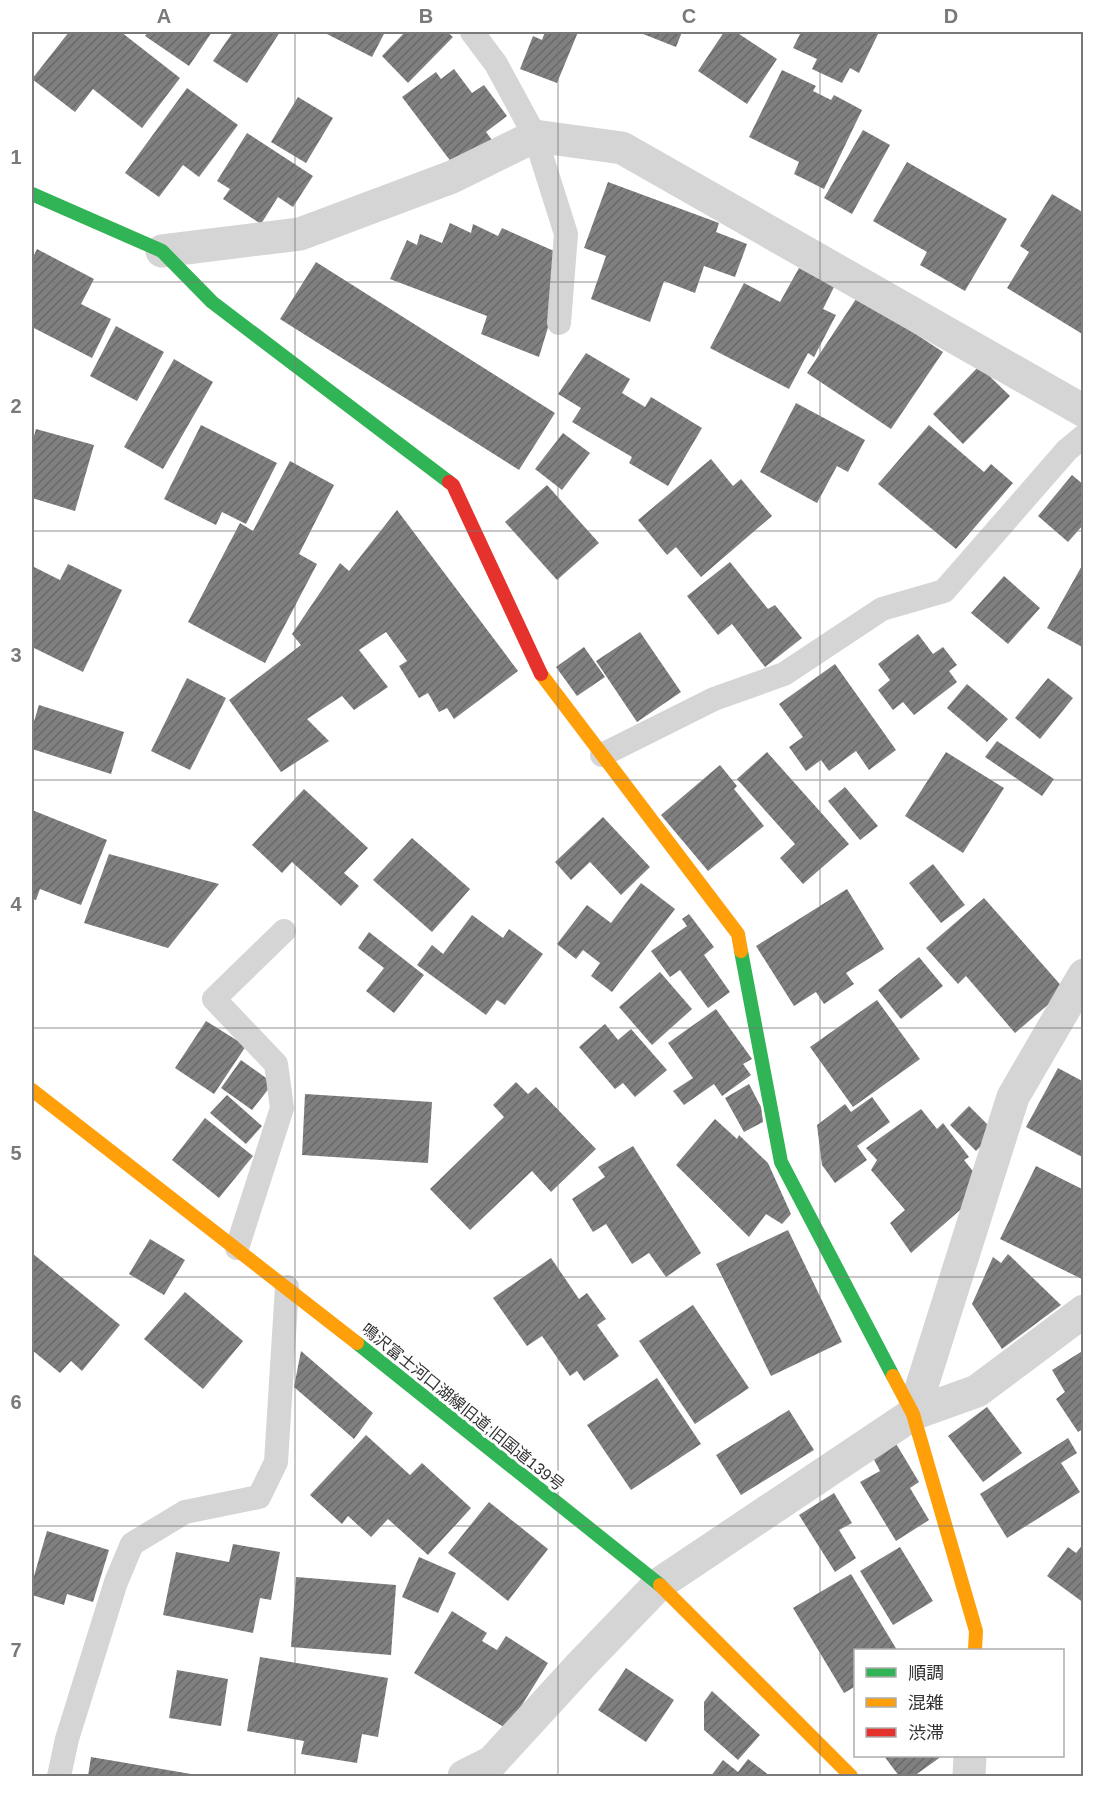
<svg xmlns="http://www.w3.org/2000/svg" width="1115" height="1808" font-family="Helvetica,'Noto Sans JP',sans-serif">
	<defs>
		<pattern id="building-hatch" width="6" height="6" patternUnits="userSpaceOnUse" patternTransform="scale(1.5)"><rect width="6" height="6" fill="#808080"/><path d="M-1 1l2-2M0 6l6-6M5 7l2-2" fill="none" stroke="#696969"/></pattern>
	</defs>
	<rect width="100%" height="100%" fill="#fff"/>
	<path fill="url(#building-hatch)" d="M 69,32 L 121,32 L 180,78 L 142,128 L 93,89 L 75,112 L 32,79 Z
		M 148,32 L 212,32 L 189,66 L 145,36 Z
		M 233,32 L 280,32 L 247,83 L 213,61 Z
		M 323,32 L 385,32 L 372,57 Z
		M 405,32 L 447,32 L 453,37 L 408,83 L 382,56 Z
		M 545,32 L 578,32 L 557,83 L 520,69 L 533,36 L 542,40 Z
		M 638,32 L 682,32 L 676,47 Z
		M 724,32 L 736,32 L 777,59 L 747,104 L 698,71 Z
		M 795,32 L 879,32 L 859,73 L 850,68 L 842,83 L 812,69 L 817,59 L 793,48 L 800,34 Z
		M 454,69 L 472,93 L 484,85 L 507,116 L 486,132 L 492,140 L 455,167 L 402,97 L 436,72 L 441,79 Z
		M 782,70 L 816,86 L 813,91 L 831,100 L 834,95 L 862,110 L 824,189 L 794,174 L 799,162 L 749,137 Z
		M 187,88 L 238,125 L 199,177 L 183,165 L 159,197 L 125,173 Z
		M 298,97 L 333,118 L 306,163 L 271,142 Z
		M 863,130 L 890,145 L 852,214 L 824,198 Z
		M 247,133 L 313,176 L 293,207 L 278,197 L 261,224 L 223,199 L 230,189 L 217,181 Z
		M 907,162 L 1007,219 L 965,291 L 920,265 L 927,252 L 873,221 Z
		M 608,182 L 719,223 L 716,232 L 747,244 L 735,277 L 704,266 L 695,293 L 664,281 L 650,322 L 591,299 L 606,256 L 584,248 Z
		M 1052,194 L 1084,213 L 1084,335 L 1007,288 L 1029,252 L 1020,246 Z
		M 450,223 L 471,233 L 473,224 L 498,236 L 502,228 L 554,251 L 553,311 L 539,357 L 481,334 L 487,316 L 390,279 L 407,240 L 417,245 L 420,234 L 442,243 Z
		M 37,249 L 94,279 L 81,304 L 111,319 L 92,358 L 32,327 L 32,259 Z
		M 316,262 L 555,413 L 519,470 L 280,319 Z
		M 799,268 L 834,287 L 823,309 L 836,315 L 814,357 L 808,353 L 789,389 L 710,348 L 744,283 L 780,302 Z
		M 858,296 L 943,352 L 891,429 L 807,373 Z
		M 116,326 L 164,352 L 137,401 L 90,376 Z
		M 586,353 L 630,379 L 622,393 L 645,407 L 651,397 L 702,428 L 668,486 L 629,463 L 632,457 L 572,422 L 581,408 L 558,394 Z
		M 174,359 L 213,382 L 163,469 L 124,447 Z
		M 979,366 L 1010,396 L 963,444 L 933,414 Z
		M 796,403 L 865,440 L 848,472 L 837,466 L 817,503 L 760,472 Z
		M 201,425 L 277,463 L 246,524 L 222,512 L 216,525 L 164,499 Z
		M 929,425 L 984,472 L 991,464 L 1013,483 L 956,549 L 878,484 Z
		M 36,429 L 94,445 L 75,511 L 32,498 L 32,436 L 34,436 Z
		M 563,433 L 590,453 L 562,490 L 535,469 Z
		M 711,459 L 733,486 L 741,479 L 772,516 L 701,577 L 676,547 L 667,555 L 638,520 Z
		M 290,461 L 334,485 L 299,554 L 317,564 L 265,663 L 188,622 L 240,523 L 253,531 Z
		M 1072,475 L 1084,485 L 1084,524 L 1068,542 L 1038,516 Z
		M 547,485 L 599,543 L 557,580 L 505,522 Z
		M 397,510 L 518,671 L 454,719 L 447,708 L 439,712 L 428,693 L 419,698 L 399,666 L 407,661 L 386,632 L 359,650 L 388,687 L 354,710 L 342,696 L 307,719 L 329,741 L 281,772 L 229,700 L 301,645 L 292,634 L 340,563 L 349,571 Z
		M 730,562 L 768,609 L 775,605 L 802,638 L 765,667 L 732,624 L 718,635 L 687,596 Z
		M 1084,562 L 1084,648 L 1047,628 Z
		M 68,564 L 122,590 L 83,672 L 32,647 L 32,566 L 60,580 Z
		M 1004,576 L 1040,608 L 1008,644 L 971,613 Z
		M 640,632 L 681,692 L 637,722 L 596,661 Z
		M 918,634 L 933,654 L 943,647 L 957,665 L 949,671 L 957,682 L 914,715 L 903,702 L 893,710 L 878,690 L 890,680 L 878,664 Z
		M 584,647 L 605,677 L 577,696 L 556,667 Z
		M 835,664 L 896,750 L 869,770 L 856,751 L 829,771 L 821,760 L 806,771 L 789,747 L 803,737 L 779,704 Z
		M 187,678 L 226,698 L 190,770 L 151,751 Z
		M 1048,678 L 1073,698 L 1040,739 L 1015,718 Z
		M 967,684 L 1008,719 L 987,742 L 947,708 Z
		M 39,705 L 124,732 L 111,774 L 32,749 L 32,728 Z
		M 997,741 L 1054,779 L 1042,796 L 985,757 Z
		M 767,752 L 849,844 L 803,884 L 780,858 L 795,844 L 737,779 Z
		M 946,752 L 1004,788 L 963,853 L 905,816 Z
		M 720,765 L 737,786 L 734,789 L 764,826 L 708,871 L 661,815 Z
		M 845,787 L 878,826 L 860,840 L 828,801 Z
		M 304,789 L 368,848 L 344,873 L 359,886 L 341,906 L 292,862 L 282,873 L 252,845 Z
		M 32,810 L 107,840 L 81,905 L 40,889 L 36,900 L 32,899 Z
		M 603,817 L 650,867 L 621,895 L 590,862 L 571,880 L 555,862 Z
		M 412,838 L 470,889 L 432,932 L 373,880 Z
		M 109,854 L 219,884 L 168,948 L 84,923 Z
		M 933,864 L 965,905 L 941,923 L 909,883 Z
		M 641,883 L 675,909 L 612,992 L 591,976 L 600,963 L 583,950 L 576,959 L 557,944 L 587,905 L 611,923 Z
		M 847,889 L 884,949 L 846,973 L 854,984 L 824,1004 L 816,992 L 794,1006 L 756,946 Z
		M 984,898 L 1065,990 L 1015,1033 L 966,976 L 958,984 L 926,948 Z
		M 689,914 L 714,947 L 704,955 L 730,992 L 708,1008 L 680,970 L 670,977 L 651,951 L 687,926 L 682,919 Z
		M 472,915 L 503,938 L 509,929 L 543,954 L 505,1005 L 497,1000 L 486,1015 L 417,965 L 432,945 L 443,954 Z
		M 369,932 L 424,975 L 394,1013 L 366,991 L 384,968 L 358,948 Z
		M 919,957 L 943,986 L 901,1019 L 878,990 Z
		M 660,972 L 692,1009 L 652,1045 L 619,1007 Z
		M 877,1000 L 920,1059 L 853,1107 L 810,1047 Z
		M 716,1009 L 752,1059 L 743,1064 L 751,1075 L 722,1096 L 714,1084 L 684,1105 L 673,1091 L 693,1078 L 668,1043 Z
		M 206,1021 L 246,1046 L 214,1094 L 175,1068 Z
		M 605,1024 L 618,1040 L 631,1029 L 667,1070 L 635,1097 L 623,1083 L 615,1089 L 579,1047 Z
		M 241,1060 L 273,1083 L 252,1110 L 221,1088 Z
		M 1058,1068 L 1084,1082 L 1084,1158 L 1026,1127 Z
		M 516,1082 L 528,1094 L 536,1087 L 596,1149 L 551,1192 L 532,1171 L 470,1230 L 430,1189 L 504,1117 L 493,1105 Z
		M 749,1084 L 761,1107 L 763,1122 L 744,1132 L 725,1098 Z
		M 305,1094 L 432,1102 L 428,1163 L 302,1155 Z
		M 227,1095 L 262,1126 L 246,1144 L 210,1113 Z
		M 872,1097 L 890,1122 L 857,1146 L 867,1160 L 835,1183 L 822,1165 L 817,1125 L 845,1104 L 851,1112 Z
		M 969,1106 L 995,1132 L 976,1151 L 950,1125 Z
		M 921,1109 L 937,1129 L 943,1123 L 969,1157 L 964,1160 L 980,1180 L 975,1197 L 911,1253 L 890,1223 L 905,1210 L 871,1170 L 877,1160 L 866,1148 Z
		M 205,1118 L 253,1156 L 219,1198 L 172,1160 Z
		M 715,1119 L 737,1139 L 739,1135 L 768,1163 L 791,1214 L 782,1224 L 766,1214 L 749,1237 L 676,1165 Z
		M 633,1146 L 701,1253 L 666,1277 L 649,1253 L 632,1264 L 606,1224 L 593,1232 L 572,1199 L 605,1177 L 598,1167 Z
		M 1036,1166 L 1084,1190 L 1084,1280 L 1000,1239 Z
		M 788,1230 L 842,1342 L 771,1376 L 716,1264 Z
		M 150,1239 L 185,1260 L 164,1295 L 129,1274 Z
		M 32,1253 L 120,1325 L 82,1371 L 71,1361 L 60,1373 L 32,1350 Z
		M 1008,1254 L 1061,1305 L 1002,1349 L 972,1304 L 993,1257 L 1001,1263 Z
		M 551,1258 L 579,1299 L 587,1293 L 606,1319 L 597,1325 L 619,1356 L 584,1381 L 577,1371 L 570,1376 L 542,1336 L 527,1346 L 493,1298 Z
		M 185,1292 L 243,1341 L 203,1389 L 144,1339 Z
		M 693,1305 L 749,1388 L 695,1424 L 639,1341 Z
		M 1084,1350 L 1084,1428 L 1078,1432 L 1056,1399 L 1065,1392 L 1052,1370 Z
		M 301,1351 L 373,1413 L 354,1439 L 294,1387 Z
		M 657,1378 L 701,1444 L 631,1490 L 587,1425 Z
		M 987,1407 L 1022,1453 L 983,1482 L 948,1436 Z
		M 789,1410 L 814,1450 L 741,1495 L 716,1455 Z
		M 366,1435 L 410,1475 L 422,1463 L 471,1508 L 428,1555 L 388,1519 L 371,1537 L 348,1516 L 342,1524 L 310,1495 Z
		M 1068,1438 L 1077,1453 L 1061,1463 L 1080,1492 L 1007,1538 L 980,1494 Z
		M 895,1442 L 919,1482 L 910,1488 L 929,1520 L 896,1541 L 860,1482 L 880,1471 L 872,1456 Z
		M 834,1493 L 852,1523 L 839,1530 L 856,1558 L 835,1572 L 799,1515 Z
		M 489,1502 L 548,1549 L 508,1601 L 448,1553 Z
		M 47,1531 L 109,1550 L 93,1602 L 67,1594 L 64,1605 L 32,1595 L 32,1583 Z
		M 1084,1543 L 1084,1603 L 1047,1576 L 1068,1547 L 1076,1553 Z
		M 233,1544 L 280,1552 L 271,1600 L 260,1598 L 253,1633 L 163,1615 L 176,1552 L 229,1562 Z
		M 900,1547 L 933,1601 L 893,1625 L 860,1571 Z
		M 419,1557 L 456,1573 L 438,1613 L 402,1597 Z
		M 851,1574 L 897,1650 L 856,1650 L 856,1686 L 844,1693 L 793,1608 Z
		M 296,1577 L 396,1585 L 391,1655 L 291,1647 Z
		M 452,1611 L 487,1633 L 482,1641 L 497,1650 L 506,1636 L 548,1663 L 507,1729 L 414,1673 Z
		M 260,1657 L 388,1678 L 378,1737 L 362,1734 L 357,1763 L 301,1754 L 304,1741 L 247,1731 Z
		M 626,1668 L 674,1700 L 646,1742 L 598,1710 Z
		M 177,1670 L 228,1679 L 221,1726 L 169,1718 Z
		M 712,1691 L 760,1735 L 738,1760 L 704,1730 L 704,1702 Z
		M 884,1756 L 942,1756 L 914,1776 L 899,1776 Z
		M 91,1757 L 197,1775 L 197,1776 L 88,1776 Z
		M 748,1759 L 770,1776 L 711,1776 L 723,1760 L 738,1772 Z"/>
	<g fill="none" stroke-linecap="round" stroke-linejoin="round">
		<path stroke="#d5d5d5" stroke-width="24" d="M 472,32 L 496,64 L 535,136 L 566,234 L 559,323
			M 602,755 L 714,699 L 784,674 L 882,609 L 944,591 L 1067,450 L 1084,436
			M 237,1248 L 282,1108 L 276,1064 L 214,999 L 284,931
			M 59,1776 L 67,1739 L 116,1582 L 132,1544 L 185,1512 L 259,1497 L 276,1462 L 287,1287"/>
		<path stroke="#d5d5d5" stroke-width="33" d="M 162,251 L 300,234 L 452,177 L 535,136 L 622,148 L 1084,411
			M 913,1414 L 1013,1097 L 1084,975
			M 464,1776 L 492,1762 L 580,1666 L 659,1584 L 913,1414 L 977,1391 L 1084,1311
			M 969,1776 L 970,1756"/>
		<path stroke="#30b455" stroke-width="14" d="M 32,194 L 162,251 L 212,302 L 449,482
			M 741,951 L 781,1162 L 893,1376
			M 357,1343 L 660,1585"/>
		<path stroke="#ff9f0a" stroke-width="14" d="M 541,674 L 738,934 L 741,951
			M 32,1090 L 357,1343
			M 893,1376 L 913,1414 L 976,1631 L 975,1650
			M 660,1585 L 851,1776"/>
		<path stroke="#e5322d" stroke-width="14" d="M 449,482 L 453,485 L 541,674"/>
	</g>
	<path fill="none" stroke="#797979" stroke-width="1.5" stroke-opacity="0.55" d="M 295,32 L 295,1776M 558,32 L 558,1776M 820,32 L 820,1776M 32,282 L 1084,282M 32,531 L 1084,531M 32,780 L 1084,780M 32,1028 L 1084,1028M 32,1277 L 1084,1277M 32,1526 L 1084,1526"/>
	<g text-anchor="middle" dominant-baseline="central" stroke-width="6" stroke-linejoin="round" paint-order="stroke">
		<g font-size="16" fill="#313131" stroke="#fff">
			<text transform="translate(463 1407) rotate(39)">鳴沢富士河口湖線旧道;旧国道139号</text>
		</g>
	</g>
	<rect width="1115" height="1808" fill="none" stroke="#ffffff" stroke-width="66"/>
	<rect x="854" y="1649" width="210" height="108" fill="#ffffff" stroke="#adadad" stroke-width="1.5"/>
	<rect x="866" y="1668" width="30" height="9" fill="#30b455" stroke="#adadad" stroke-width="1.5"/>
	<text x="908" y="1679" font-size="18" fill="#313131">順調</text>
	<rect x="866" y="1698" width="30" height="9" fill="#ff9f0a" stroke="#adadad" stroke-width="1.5"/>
	<text x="908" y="1709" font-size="18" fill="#313131">混雑</text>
	<rect x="866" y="1728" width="30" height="9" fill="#e5322d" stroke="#adadad" stroke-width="1.5"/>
	<text x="908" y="1739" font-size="18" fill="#313131">渋滞</text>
	<rect x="33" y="33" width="1049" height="1742" fill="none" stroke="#797979" stroke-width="2"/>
	<g font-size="20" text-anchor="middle" font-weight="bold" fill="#797979">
		<text x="164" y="23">A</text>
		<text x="426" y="23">B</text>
		<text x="689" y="23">C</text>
		<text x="951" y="23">D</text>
		<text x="16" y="164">1</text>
		<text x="16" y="413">2</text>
		<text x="16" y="662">3</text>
		<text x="16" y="911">4</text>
		<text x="16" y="1160">5</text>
		<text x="16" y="1409">6</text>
		<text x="16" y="1657">7</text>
	</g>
</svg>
